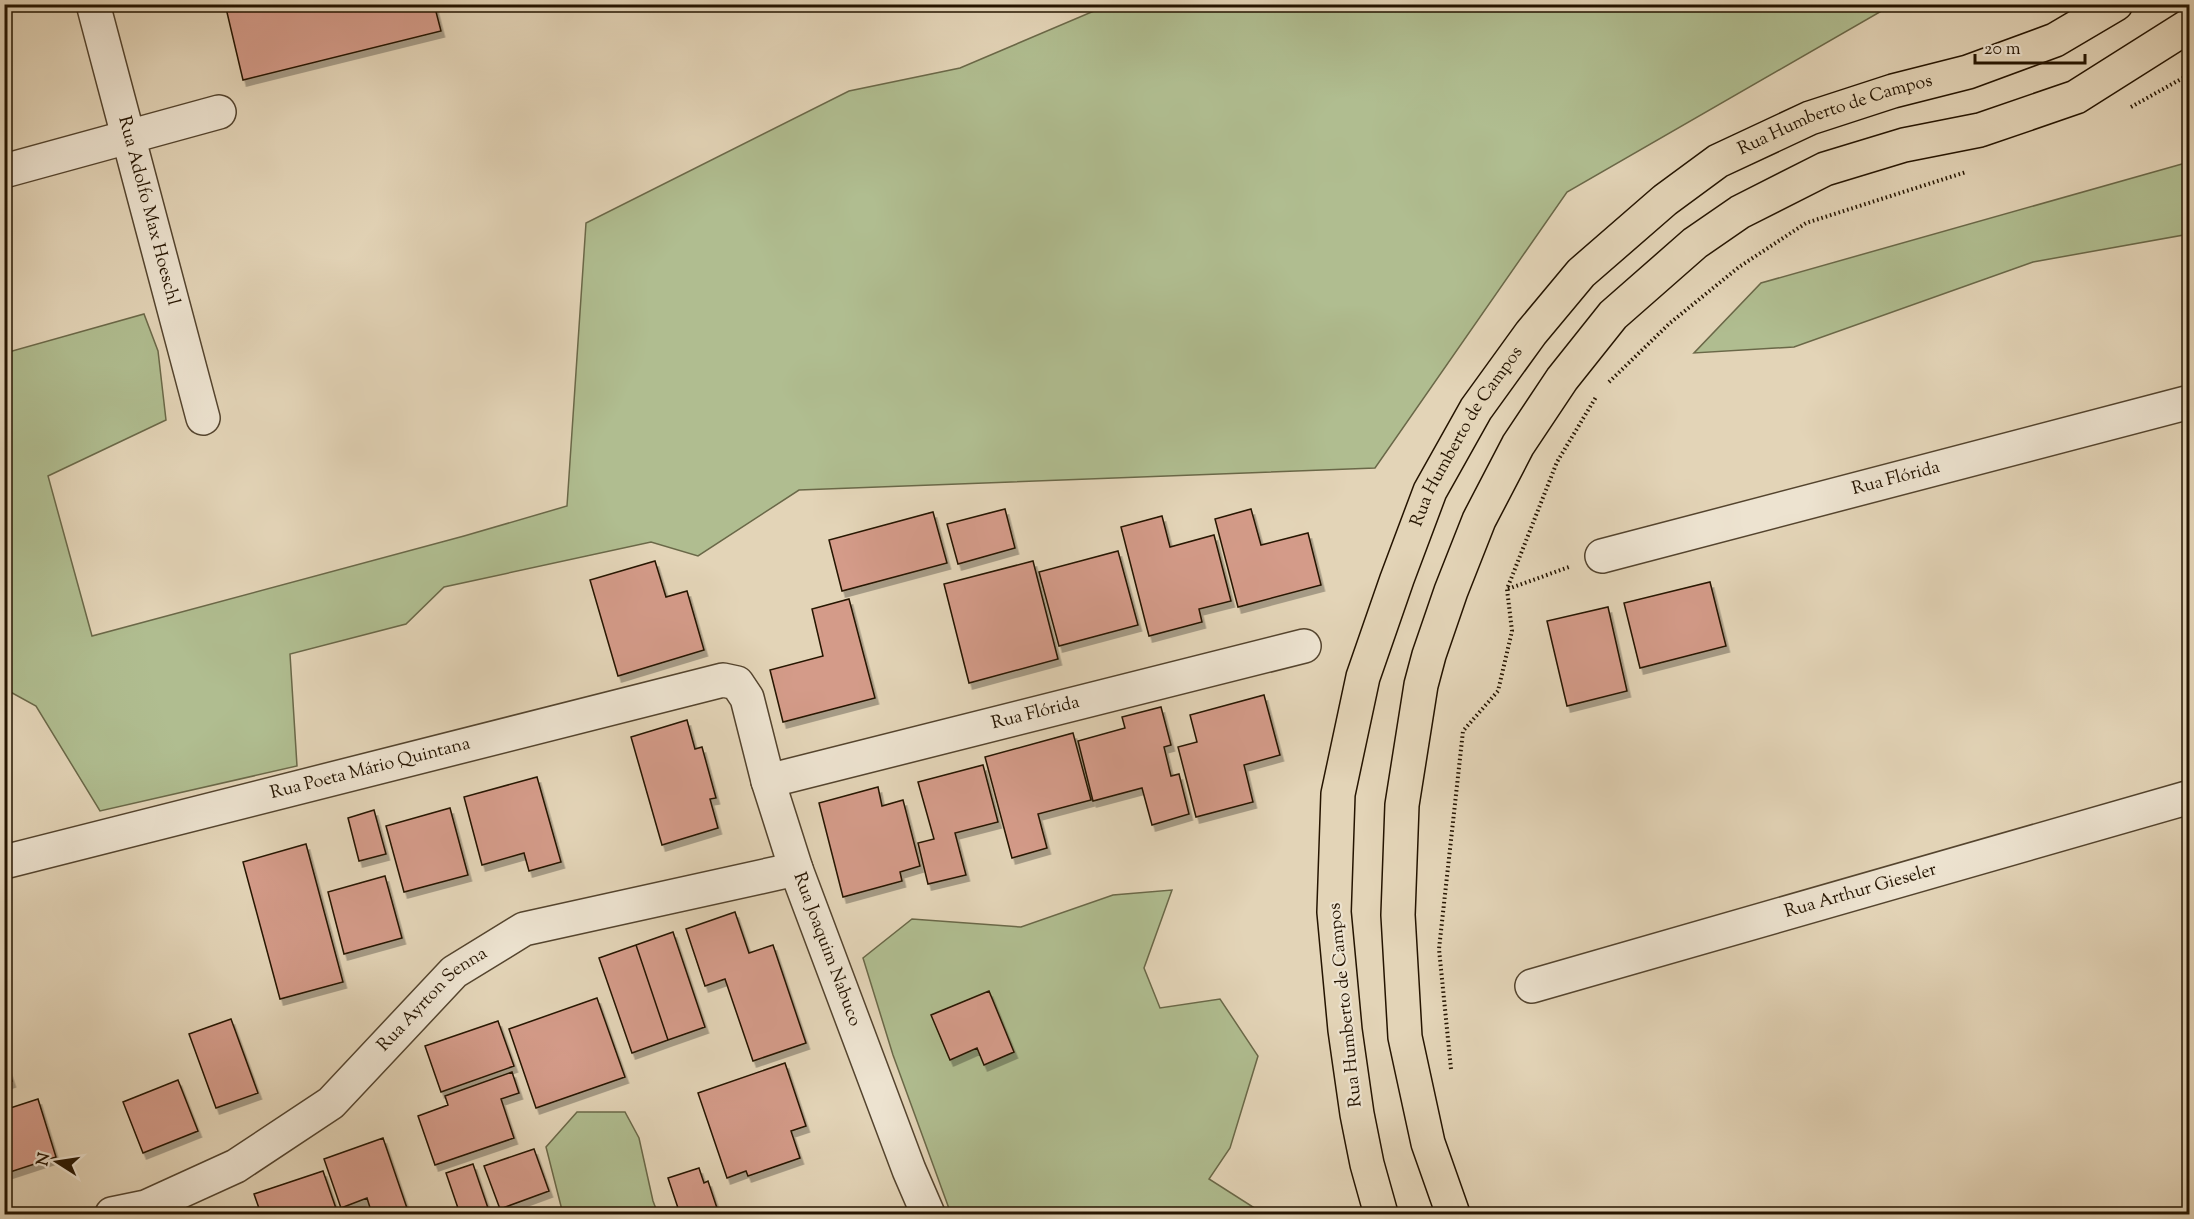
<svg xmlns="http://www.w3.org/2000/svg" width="2194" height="1219" font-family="'Sorts Mill Goudy',serif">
	<defs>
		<filter id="shadow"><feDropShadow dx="3.5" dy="6" stdDeviation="0" flood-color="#0004"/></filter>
	</defs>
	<rect width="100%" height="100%" fill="#e3d4b7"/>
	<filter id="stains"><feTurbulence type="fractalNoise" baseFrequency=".00333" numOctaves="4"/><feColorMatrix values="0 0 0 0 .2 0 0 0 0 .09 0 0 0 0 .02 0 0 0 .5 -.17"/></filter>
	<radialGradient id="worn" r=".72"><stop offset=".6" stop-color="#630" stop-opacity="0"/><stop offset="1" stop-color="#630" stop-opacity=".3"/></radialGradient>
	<path fill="#b0bd90" stroke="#6a6848" stroke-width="1.5" d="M 1108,5 L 1892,5 L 1567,192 L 1375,468 L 799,490 L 698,556 L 651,542 L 444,587 L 406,624 L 290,654 L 297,766 L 100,811 L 36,706 L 5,689 L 5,353 L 144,314 L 158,351 L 166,420 L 48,476 L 92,636 L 464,536 L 567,506 L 586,223 L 849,91 L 960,68 Z
		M 2189,162 L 2189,234 L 2033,262 L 1794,347 L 1694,353 L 1761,283 Z
		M 1172,890 L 1144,968 L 1160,1008 L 1220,999 L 1258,1056 L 1230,1148 L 1209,1179 L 1264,1214 L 1124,1214 L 1123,1213 L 1103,1214 L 951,1214 L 893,1055 L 863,958 L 912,919 L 1021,927 L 1113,895 Z
		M 577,1112 L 625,1112 L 639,1138 L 653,1201 L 658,1214 L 563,1214 L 546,1147 Z"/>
	<path fill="#d49b89" stroke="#251400" stroke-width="1.5" filter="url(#shadow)" d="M 225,4 L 434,4 L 441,31 L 243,80 Z
		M 1005,509 L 1015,548 L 958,564 L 947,524 Z
		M 1251,509 L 1261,545 L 1308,533 L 1321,585 L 1238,607 L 1215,519 Z
		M 933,512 L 947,563 L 842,591 L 829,540 Z
		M 1162,516 L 1170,547 L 1214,535 L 1231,601 L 1199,609 L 1202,622 L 1149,636 L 1121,527 Z
		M 1118,551 L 1138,625 L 1059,646 L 1039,572 Z
		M 655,561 L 666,597 L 687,591 L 704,650 L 618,676 L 590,580 Z
		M 1033,561 L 1058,659 L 969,683 L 944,584 Z
		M 1710,582 L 1726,646 L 1640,668 L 1624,603 Z
		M 849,599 L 875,698 L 783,722 L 770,670 L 823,656 L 812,609 Z
		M 1608,607 L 1627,691 L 1567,706 L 1547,621 Z
		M 1264,695 L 1280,755 L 1244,765 L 1253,802 L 1196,817 L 1178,747 L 1197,742 L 1190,715 Z
		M 1161,707 L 1171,745 L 1164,747 L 1171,776 L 1179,774 L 1189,814 L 1152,825 L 1142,788 L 1093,801 L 1078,741 L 1125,728 L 1122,717 Z
		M 687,720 L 695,749 L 702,747 L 716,798 L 710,799 L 718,828 L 662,845 L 631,737 Z
		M 1073,733 L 1091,800 L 1038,814 L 1047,848 L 1012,858 L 985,757 Z
		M 983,765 L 998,822 L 955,833 L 966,875 L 928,884 L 918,843 L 934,839 L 918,782 Z
		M 537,777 L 561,862 L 529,871 L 524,853 L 482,865 L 464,797 Z
		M 878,787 L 882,806 L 903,800 L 920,866 L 900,872 L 902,881 L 843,897 L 819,803 Z
		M 450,808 L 468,875 L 404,892 L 386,826 Z
		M 374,810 L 386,854 L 359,861 L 348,818 Z
		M 306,844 L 343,982 L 280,999 L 243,862 Z
		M 385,876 L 402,938 L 344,954 L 328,892 Z
		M 735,912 L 749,953 L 773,945 L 806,1043 L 753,1061 L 725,979 L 705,986 L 686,929 Z
		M 673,932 L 705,1027 L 668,1040 L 636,945 Z
		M 636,945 L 668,1040 L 632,1053 L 599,958 Z
		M 989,991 L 1014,1052 L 984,1065 L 977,1048 L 950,1060 L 931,1015 Z
		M 597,998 L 625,1077 L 536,1108 L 509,1029 Z
		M 231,1019 L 258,1093 L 216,1108 L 189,1034 Z
		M 498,1021 L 514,1066 L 441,1092 L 425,1046 Z
		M 4,1057 L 12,1081 L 4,1084 Z
		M 785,1063 L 806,1126 L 791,1131 L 800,1158 L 748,1176 L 746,1171 L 727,1178 L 698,1093 Z
		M 512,1072 L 519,1093 L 501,1099 L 514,1138 L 435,1165 L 418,1116 L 448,1105 L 445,1096 Z
		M 178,1080 L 198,1131 L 143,1153 L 123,1102 Z
		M 38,1099 L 56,1157 L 4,1174 L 4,1110 Z
		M 383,1138 L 409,1214 L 372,1214 L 367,1198 L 341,1208 L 324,1159 Z
		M 534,1149 L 549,1191 L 500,1209 L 484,1166 Z
		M 473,1164 L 488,1208 L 470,1214 L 460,1214 L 446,1173 Z
		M 699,1168 L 704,1183 L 708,1181 L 719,1214 L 680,1214 L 668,1178 Z
		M 323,1171 L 338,1214 L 261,1214 L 254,1194 Z"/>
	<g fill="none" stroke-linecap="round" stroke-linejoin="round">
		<defs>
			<g id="street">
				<path id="s1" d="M 93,4 L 203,418"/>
				<path d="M 4,171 L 219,112"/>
				<path id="s2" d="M 1602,556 L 2190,402"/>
				<path id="s3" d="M 768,781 L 1304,646"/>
				<path id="s4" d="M 4,862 L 723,680 L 737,683 L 747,698 L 768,781 L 796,869 L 909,1170 L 928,1214"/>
				<path id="s5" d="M 1532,986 L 2190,797"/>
				<path id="s6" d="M 112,1214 L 146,1207 L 236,1166 L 331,1103 L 454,972 L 524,929 L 796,869"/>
			</g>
			<g id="primary">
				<path id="s7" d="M 1381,1214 L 1367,1164 L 1357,1114 L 1345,1030 L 1334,912 L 1338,794 L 1363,677 L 1397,579 L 1430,491 L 1476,409 L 1531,333 L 1581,273 L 1665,200 L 1718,161 L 1810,118 L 1893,91 L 1968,72 L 2055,40 L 2116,4"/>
				<path d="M 1453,1214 L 1428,1143 L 1405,1037 L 1398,915 L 1402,805 L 1421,685 L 1429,655 L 1451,591 L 1479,520 L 1518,445 L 1562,379 L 1613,315 L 1695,243 L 1740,212 L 1825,169 L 1904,145 L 1980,130 L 2076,97 L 2190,25"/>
			</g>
		</defs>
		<use href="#street" stroke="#54442e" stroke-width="36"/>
		<use href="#primary" stroke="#251400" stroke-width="36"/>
		<path stroke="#251400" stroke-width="4" stroke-dasharray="1.5 3" stroke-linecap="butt" d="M 2131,107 L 2190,74
			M 1609,382 L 1670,323 L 1739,267 L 1806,223 L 1966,172
			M 1508,589 L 1569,567
			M 1451,1069 L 1439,949 L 1463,731 L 1498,691 L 1512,631 L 1507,589 L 1557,462 L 1596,397"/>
		<use href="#street" stroke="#ede3d0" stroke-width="33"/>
		<use href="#primary" stroke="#e3d4b7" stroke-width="33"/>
	</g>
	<g text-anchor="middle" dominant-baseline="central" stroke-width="4.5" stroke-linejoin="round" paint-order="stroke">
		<g font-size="18" fill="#251400" stroke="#ede3d0">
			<text stroke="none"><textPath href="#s7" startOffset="1311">Rua Humberto de Campos</textPath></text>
			<text stroke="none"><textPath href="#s1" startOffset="214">Rua Adolfo Max Hoeschl</textPath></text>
			<text stroke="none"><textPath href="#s7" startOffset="807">Rua Humberto de Campos</textPath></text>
			<text stroke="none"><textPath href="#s2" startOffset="304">Rua Flórida</textPath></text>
			<text stroke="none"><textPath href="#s3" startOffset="276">Rua Flórida</textPath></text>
			<text stroke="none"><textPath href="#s4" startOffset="378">Rua Poeta Mário Quintana</textPath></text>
			<text stroke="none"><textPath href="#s5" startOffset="342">Rua Arthur Gieseler</textPath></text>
			<text stroke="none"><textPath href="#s4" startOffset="1038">Rua Joaquim Nabuco</textPath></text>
			<text stroke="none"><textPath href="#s6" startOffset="393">Rua Ayrton Senna</textPath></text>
			<text transform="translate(1346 1005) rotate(-96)">Rua Humberto de Campos</text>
		</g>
	</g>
	<rect width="2194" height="1219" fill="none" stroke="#e3d4b7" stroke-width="24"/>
	<rect x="6" y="6" width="2182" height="1207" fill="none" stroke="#251400" stroke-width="3"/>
	<rect x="12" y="12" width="2170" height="1195" fill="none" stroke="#251400" stroke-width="1.5"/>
	<g transform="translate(57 1162) rotate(282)" stroke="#ede3d0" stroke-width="4.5" paint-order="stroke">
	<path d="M0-4.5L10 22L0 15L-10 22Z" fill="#251400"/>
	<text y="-9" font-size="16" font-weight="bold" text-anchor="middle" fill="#251400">N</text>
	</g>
	<path d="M1975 54v9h110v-9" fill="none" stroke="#251400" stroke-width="3"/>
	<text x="1984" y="54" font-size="18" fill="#251400" stroke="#ede3d0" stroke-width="4.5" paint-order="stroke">20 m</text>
	<rect width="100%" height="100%" filter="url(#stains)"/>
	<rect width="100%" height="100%" fill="url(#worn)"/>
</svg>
